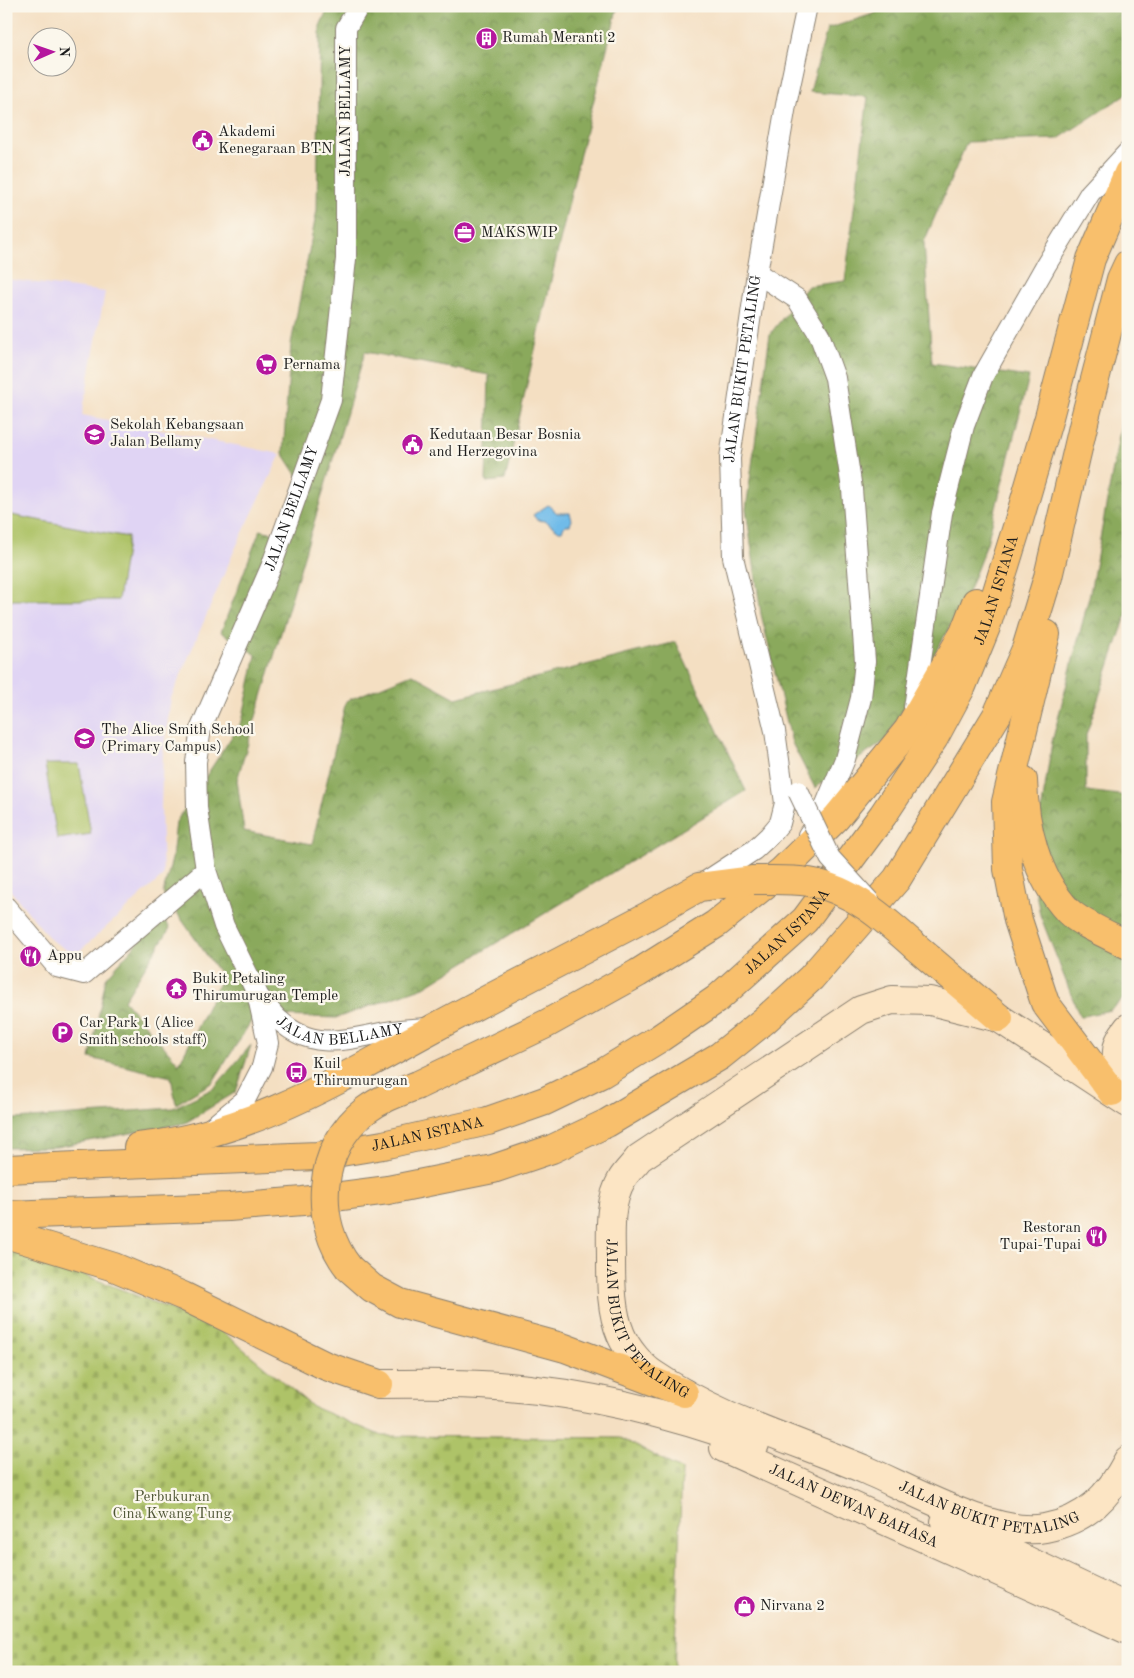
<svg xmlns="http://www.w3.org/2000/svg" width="1134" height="1678" font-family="'Old Standard TT',serif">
	<defs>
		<pattern id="forest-crowns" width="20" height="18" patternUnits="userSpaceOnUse" patternTransform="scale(1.25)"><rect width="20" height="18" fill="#8aa95c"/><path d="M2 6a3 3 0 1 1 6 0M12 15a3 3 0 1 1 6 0" fill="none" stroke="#70894b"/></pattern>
		<pattern id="cemetery-stones" width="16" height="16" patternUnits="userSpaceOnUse" patternTransform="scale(1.25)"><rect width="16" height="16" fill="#aec367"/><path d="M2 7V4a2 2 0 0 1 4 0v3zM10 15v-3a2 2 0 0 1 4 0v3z" fill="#95a759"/></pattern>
	</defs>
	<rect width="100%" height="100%" fill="#fbf7ec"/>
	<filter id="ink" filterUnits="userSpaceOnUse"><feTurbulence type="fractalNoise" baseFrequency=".02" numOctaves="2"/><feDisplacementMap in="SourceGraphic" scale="10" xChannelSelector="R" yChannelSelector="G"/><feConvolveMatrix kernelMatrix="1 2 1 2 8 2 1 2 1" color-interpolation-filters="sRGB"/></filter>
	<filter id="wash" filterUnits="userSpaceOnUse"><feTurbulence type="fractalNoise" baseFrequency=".0096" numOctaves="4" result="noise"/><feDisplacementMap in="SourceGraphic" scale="20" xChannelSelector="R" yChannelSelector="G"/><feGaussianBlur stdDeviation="1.12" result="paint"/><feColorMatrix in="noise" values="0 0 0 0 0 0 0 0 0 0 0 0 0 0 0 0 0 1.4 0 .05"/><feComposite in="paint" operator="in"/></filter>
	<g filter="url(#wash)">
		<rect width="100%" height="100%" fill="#f4dfc2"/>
		<path fill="#e0d4f4" d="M 6,279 L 105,292 L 82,415 L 281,454 L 234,551 L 171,698 L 163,753 L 161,807 L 163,876 L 75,955 L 51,940 L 6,885 Z"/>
		<path fill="url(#forest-crowns)" stroke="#53623c" d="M 329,6 L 618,6 L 581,150 L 505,480 L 486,482 L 489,375 L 365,352 L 237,780 L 244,831 L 312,844 L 346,701 L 412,674 L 456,698 L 676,642 L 746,791 L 424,987 L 336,1018 L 255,1015 L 213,1082 L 176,1104 L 171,1077 L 90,1058 L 106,978 L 161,916 L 170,928 L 124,1000 L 179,1064 L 222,977 L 163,893 L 172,859 L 176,822 L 242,721 L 256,655 L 221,632 L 260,530 L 283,535 L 303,484 L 283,453 L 291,344 L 317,210 L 320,26 Z
			M 879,6 L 1128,6 L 1128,93 L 1058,139 L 967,142 L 924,242 L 932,363 L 1029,377 L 987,543 L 965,600 L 885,741 L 815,788 L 792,743 L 761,614 L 746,509 L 770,334 L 808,286 L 845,281 L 868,97 L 810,92 L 827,29 L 876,13 Z
			M 1128,387 L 1128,610 L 1086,735 L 1086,791 L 1128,796 L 1128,995 L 1110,1010 L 1080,1017 L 1040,915 L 1032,871 L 1052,742 L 1090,593 Z
			M 251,1045 L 236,1092 L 185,1123 L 56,1147 L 6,1148 L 6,1117 L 16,1119 L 173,1108 L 214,1088 Z"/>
		<path fill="url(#cemetery-stones)" stroke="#657042" d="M 6,1246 L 12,1246 L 218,1328 L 313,1407 L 382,1436 L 621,1438 L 682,1470 L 674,1672 L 6,1672 Z"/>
		<path fill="#aec367" stroke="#657042" d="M 6,514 L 128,537 L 118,600 L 6,600 Z
			M 45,764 L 79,764 L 91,834 L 57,839 Z"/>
		<path fill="#70bbe9" stroke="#466c82" d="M 548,505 L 557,513 L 570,513 L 572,520 L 570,525 L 565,525 L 562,531 L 559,531 L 545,521 L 537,520 L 533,515 Z"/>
	</g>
	<g filter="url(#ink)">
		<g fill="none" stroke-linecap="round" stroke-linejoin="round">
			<defs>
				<g id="street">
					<path d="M 757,273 L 797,299 L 819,334 L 835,378 L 852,489 L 865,661 L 861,698 L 845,759 L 821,816 L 808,835"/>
					<path d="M 914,708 L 942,513 L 964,426 L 983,376 L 1046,265 L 1090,193 L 1128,152"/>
					<path id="s1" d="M 702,884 L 754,850 L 769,836 L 780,823 L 785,803 L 775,731 L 733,557 L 730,458 L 757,273 L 786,105 L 807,6"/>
					<path d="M 6,907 L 57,967 L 84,974 L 206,870"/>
					<path id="s2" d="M 259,997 C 266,1004 272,1014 279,1020 C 315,1054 353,1037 393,1031 C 405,1029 417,1029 428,1028"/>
					<path id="s3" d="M 211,1128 L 245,1100 L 262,1067 L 268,1043 L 257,993 L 224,926 L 206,870 L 197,808 L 196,762 L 201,728 L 271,567 L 331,400 L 346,259 L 346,28 L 359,6"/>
				</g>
				<g id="secondary">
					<path d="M 1128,1028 C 1112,1047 1114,1061 1128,1080"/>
					<path id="s4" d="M 1128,1103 L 999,1018 L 930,1001 L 892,1000 L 861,1010 L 639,1158 C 634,1165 626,1172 622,1179 C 608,1203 611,1232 611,1259 C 611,1284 611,1312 621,1335 C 627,1349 641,1366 653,1374 C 717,1418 795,1440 866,1470 C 910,1489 997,1538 1045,1528 C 1087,1520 1109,1496 1128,1460"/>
					<path d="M 379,1384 C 413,1384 447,1383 481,1385 C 575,1390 667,1412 755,1444"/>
					<path id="s5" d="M 724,1448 L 1128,1630"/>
					<path d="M 945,1522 L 1128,1608"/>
				</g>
				<g id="primary">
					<path d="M 1046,634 L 1006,802 L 1008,869 L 1018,920 L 1045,1003 L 1112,1092"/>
					<path d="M 1023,780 C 1024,825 1036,877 1068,911 C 1081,924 1111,936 1128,945"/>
					<path d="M 917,948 L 999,1018"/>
					<path d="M 418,1085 L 546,1024 L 638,973 L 716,924 L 782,871 L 836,818 L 908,730 L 964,633 L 976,602"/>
					<path d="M 138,1147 C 249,1135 338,1080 434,1028 C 504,990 576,954 646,917 L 699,887 L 754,880"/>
					<path id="s6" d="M 6,1169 L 317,1156 L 383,1145 L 488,1121 L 545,1101 L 601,1074 L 660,1038 L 717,999 L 805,920 L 883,815 L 934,738 L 962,686 L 986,627 L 1017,527 L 1048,421 L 1091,259 L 1128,173"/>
					<path d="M 6,1215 L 229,1207 L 303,1201 L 388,1190 L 493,1169 L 552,1149 L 607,1123 L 720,1056 L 765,1020 L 811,978 L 897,879 L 997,715 L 1026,649 L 1048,577 L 1085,418 L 1121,279 L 1128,264"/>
					<path d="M 6,1234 L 114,1267 L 183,1296 L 326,1366 L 379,1384"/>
					<path d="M 349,1268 L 372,1288 L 400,1303 L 565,1348 L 684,1393"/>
				</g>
			</defs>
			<use href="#street" stroke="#887e6f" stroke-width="22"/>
			<use href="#secondary" stroke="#887e6f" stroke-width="30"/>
			<use href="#primary" stroke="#887e6f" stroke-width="30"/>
			<use href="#street" stroke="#fff" stroke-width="20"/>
			<use href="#secondary" stroke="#fce5c4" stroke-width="28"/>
			<use href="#primary" stroke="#f8bf6c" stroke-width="28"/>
			<defs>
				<path id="street-bridge" d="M 798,791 L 830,858 L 870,902"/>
				<path id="primary-bridge" d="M 754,880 C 772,880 791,879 809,882 C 852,889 886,920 917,948
					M 349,1268 C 312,1222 317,1147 366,1110 C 382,1098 400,1092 418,1085"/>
			</defs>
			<use href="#street-bridge" stroke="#887e6f" stroke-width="22" stroke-linecap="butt"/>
			<use href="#primary-bridge" stroke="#887e6f" stroke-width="30" stroke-linecap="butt"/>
			<use href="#street-bridge" stroke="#fff" stroke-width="20"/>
			<use href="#primary-bridge" stroke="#f8bf6c" stroke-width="28"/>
		</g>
	</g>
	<defs>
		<symbol id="building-disc" viewBox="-11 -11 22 22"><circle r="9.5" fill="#b5179e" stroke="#fbf7ec"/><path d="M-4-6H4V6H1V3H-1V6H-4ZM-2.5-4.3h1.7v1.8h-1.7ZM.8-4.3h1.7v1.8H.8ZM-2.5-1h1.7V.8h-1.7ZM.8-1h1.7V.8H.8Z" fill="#fff"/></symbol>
		<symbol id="civic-disc" viewBox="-11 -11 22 22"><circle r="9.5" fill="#b5179e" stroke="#fbf7ec"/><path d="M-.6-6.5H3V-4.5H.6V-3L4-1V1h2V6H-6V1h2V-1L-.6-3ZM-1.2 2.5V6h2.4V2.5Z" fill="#fff"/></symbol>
		<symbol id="office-disc" viewBox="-11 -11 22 22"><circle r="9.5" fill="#b5179e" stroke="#fbf7ec"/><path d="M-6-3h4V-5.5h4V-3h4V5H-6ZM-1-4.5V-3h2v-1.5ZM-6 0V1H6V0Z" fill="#fff"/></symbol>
		<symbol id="supermarket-disc" viewBox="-11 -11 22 22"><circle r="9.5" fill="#b5179e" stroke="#fbf7ec"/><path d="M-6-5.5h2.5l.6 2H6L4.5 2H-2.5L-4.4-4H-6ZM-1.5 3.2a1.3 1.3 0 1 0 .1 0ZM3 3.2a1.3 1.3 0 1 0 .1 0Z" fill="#fff"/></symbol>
		<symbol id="school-disc" viewBox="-11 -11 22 22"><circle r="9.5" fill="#b5179e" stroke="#fbf7ec"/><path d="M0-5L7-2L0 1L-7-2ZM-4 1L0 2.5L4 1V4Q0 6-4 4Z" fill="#fff"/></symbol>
		<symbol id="restaurant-disc" viewBox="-11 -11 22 22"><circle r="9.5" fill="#b5179e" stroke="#fbf7ec"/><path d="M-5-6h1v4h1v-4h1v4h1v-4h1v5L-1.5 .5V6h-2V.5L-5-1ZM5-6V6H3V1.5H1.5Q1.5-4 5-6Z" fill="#fff"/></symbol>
		<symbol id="temple-disc" viewBox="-11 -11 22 22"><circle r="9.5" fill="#b5179e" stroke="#fbf7ec"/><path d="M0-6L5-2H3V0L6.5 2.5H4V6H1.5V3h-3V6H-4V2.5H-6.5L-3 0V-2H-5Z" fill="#fff"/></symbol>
		<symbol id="parking-disc" viewBox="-11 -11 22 22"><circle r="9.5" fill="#b5179e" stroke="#fbf7ec"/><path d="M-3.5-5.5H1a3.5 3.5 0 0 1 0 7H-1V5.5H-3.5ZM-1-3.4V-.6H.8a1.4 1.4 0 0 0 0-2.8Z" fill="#fff"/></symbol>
		<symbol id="bus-disc" viewBox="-11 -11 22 22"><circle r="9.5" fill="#b5179e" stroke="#fbf7ec"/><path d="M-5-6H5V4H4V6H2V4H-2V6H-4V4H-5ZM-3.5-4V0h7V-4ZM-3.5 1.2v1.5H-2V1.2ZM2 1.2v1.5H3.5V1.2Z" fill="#fff"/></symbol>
		<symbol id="shop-disc" viewBox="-11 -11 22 22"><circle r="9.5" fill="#b5179e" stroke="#fbf7ec"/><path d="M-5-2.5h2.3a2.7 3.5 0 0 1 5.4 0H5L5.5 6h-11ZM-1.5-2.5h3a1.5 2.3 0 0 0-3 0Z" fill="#fff"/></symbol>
	</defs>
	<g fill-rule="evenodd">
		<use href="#building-disc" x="474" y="26" width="25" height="25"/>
		<use href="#civic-disc" x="190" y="128" width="25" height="25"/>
		<use href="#office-disc" x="452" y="220" width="25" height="25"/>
		<use href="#supermarket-disc" x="254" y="352" width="25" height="25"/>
		<use href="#school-disc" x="82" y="422" width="25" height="25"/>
		<use href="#civic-disc" x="400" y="432" width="25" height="25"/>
		<use href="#school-disc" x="72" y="726" width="25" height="25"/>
		<use href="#restaurant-disc" x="18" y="944" width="25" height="25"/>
		<use href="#temple-disc" x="164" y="976" width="25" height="25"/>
		<use href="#parking-disc" x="50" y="1020" width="25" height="25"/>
		<use href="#bus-disc" x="284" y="1060" width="25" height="25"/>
		<use href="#restaurant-disc" x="1084" y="1224" width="25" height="25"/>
		<use href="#shop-disc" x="732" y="1594" width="25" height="25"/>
	</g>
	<g text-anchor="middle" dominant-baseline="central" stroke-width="4.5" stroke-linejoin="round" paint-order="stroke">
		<g font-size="15" fill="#1c1c1c" stroke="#fbf7ec" text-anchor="start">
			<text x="502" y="38">Rumah Meranti 2</text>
			<text x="218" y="132">Akademi<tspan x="218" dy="17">Kenegaraan BTN</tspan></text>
			<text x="481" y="233">MAKSWIP</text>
			<text x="283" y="365">Pernama</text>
			<text x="110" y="425">Sekolah Kebangsaan<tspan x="110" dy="17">Jalan Bellamy</tspan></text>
			<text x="429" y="435">Kedutaan Besar Bosnia<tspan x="429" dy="17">and Herzegovina</tspan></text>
			<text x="101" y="730">The Alice Smith School<tspan x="101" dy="17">(Primary Campus)</tspan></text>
			<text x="47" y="956">Appu</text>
			<text x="192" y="979">Bukit Petaling<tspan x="192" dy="17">Thirumurugan Temple</tspan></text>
			<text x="79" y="1023">Car Park 1 (Alice<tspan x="79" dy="17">Smith schools staff)</tspan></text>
			<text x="313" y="1064">Kuil<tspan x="313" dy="17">Thirumurugan</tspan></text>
			<text x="1081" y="1228" text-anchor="end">Restoran<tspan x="1081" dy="17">Tupai-Tupai</tspan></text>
			<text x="760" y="1606">Nirvana 2</text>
		</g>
		<g font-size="15" fill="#1c1c1c" stroke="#fbf7ec">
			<text transform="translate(346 111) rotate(-90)">JALAN BELLAMY</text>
			<text stroke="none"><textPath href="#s1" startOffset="561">JALAN BUKIT PETALING</textPath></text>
			<text stroke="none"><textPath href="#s3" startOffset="671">JALAN BELLAMY</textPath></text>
			<text stroke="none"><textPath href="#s6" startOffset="1249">JALAN ISTANA</textPath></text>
			<text stroke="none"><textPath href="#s6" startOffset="844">JALAN ISTANA</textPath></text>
			<text stroke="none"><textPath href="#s2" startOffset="95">JALAN BELLAMY</textPath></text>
			<text stroke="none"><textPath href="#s6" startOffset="424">JALAN ISTANA</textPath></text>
			<text stroke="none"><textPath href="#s4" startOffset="746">JALAN BUKIT PETALING</textPath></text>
			<text stroke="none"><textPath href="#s4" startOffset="1166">JALAN BUKIT PETALING</textPath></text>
			<text stroke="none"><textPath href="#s5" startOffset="142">JALAN DEWAN BAHASA</textPath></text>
		</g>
		<g font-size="15" fill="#4f5636" stroke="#fbf7ec">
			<text x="172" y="1497">Perbukuran<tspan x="172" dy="17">Cina Kwang Tung</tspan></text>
		</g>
	</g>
	<rect width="1134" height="1678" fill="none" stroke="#fbf7ec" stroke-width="25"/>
	<g transform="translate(52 52) rotate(88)"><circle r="24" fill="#fbf7ec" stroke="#a29f99"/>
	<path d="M0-4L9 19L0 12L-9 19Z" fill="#b5179e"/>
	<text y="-8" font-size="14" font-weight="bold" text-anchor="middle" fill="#1c1c1c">N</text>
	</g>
</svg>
